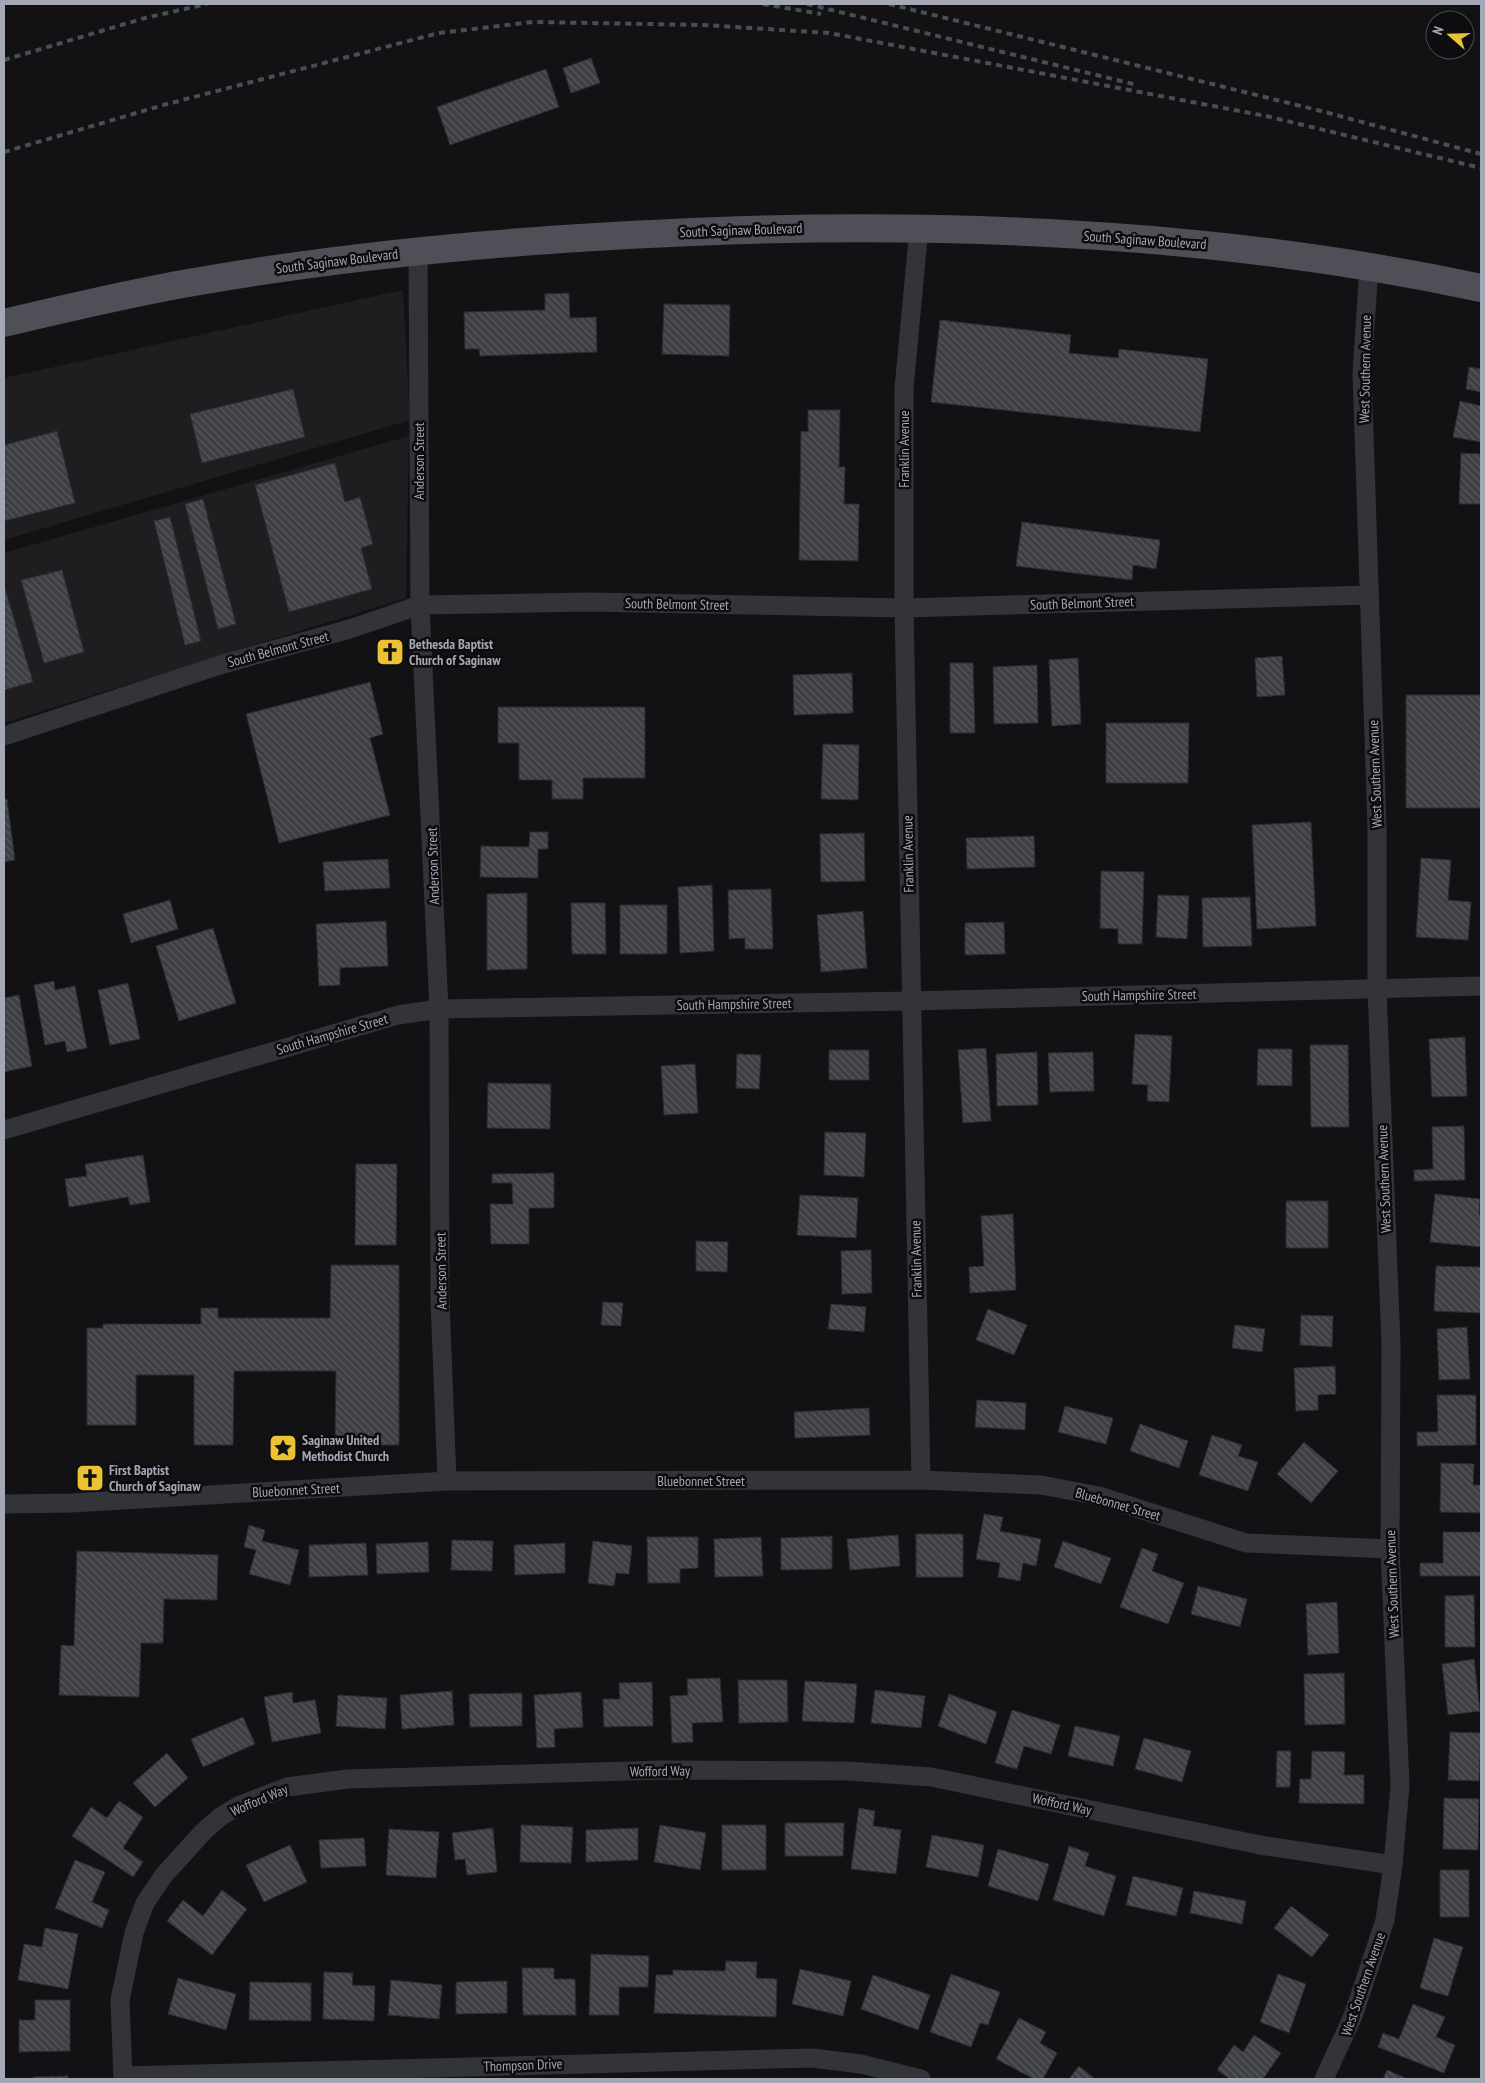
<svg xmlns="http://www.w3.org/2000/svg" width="1485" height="2083" font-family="'PT Sans Narrow',sans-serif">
	<defs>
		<pattern id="building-back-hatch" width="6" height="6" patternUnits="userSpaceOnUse" patternTransform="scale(1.25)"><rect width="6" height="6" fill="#3e3f44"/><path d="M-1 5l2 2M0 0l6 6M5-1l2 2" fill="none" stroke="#57585d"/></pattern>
	</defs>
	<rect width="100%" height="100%" fill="#121214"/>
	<path fill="#1e1e21" d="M 403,290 L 410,420 L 4,540 L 4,378 Z
		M 409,436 L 406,598 L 4,723 L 4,553 Z"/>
	<path fill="url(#building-back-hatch)" stroke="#2d2c30" d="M 591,58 L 600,83 L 571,93 L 563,68 Z
		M 546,69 L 559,107 L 450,145 L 437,107 Z
		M 569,293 L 570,318 L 596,317 L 597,352 L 480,356 L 479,349 L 465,349 L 464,312 L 545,310 L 545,294 Z
		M 664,304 L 730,305 L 729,356 L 662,354 Z
		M 940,320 L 1071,335 L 1069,353 L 1118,358 L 1119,349 L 1208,359 L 1200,432 L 931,402 Z
		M 1469,367 L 1481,369 L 1481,392 L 1466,389 Z
		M 293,389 L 305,437 L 202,463 L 190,414 Z
		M 1460,401 L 1481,406 L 1481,442 L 1453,437 Z
		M 808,410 L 840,410 L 839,467 L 845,467 L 844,504 L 859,504 L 858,561 L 799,560 L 801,431 L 808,432 Z
		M 57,431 L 75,503 L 4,521 L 4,445 Z
		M 1461,453 L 1481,454 L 1481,504 L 1459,504 Z
		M 335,463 L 345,502 L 360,497 L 373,544 L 361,548 L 372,589 L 289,612 L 255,485 Z
		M 203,499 L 236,624 L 218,629 L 185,504 Z
		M 170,517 L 201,641 L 185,645 L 154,521 Z
		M 1022,522 L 1160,540 L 1156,569 L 1133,565 L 1132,580 L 1016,566 Z
		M 62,570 L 84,652 L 44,663 L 21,580 Z
		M 4,585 L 33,682 L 4,690 Z
		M 1282,656 L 1285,695 L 1257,697 L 1255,658 Z
		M 1078,658 L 1081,724 L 1052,726 L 1049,660 Z
		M 950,663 L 973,663 L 975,733 L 950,733 Z
		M 1037,665 L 1038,723 L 994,724 L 993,667 Z
		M 852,673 L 853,713 L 794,715 L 793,675 Z
		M 370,682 L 383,734 L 370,738 L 390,815 L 279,843 L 246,714 Z
		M 1406,695 L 1481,695 L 1481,808 L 1406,808 Z
		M 498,707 L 645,707 L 645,778 L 583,778 L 583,799 L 552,799 L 552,780 L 519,780 L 519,743 L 498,743 Z
		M 1106,723 L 1189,723 L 1188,783 L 1106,783 Z
		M 823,744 L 859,745 L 858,800 L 821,799 Z
		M 4,799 L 7,799 L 15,860 L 4,862 Z
		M 1311,822 L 1316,926 L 1257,929 L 1252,825 Z
		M 530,832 L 548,832 L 548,849 L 538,849 L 538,878 L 480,877 L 481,846 L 529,847 Z
		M 864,833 L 865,881 L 821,882 L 820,834 Z
		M 1034,836 L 1035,867 L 967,869 L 966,838 Z
		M 1421,858 L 1451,860 L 1448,900 L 1471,902 L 1468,940 L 1416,937 Z
		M 388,859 L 390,888 L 325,891 L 323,862 Z
		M 1101,871 L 1144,872 L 1142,944 L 1118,944 L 1118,929 L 1100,928 Z
		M 712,885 L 714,951 L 680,953 L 678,887 Z
		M 771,889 L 773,949 L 745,949 L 745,938 L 729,939 L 728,890 Z
		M 527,893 L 527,969 L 487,970 L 487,894 Z
		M 1158,895 L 1189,896 L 1187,939 L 1156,937 Z
		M 1250,897 L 1252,946 L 1203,947 L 1202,898 Z
		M 170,900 L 178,929 L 131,943 L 123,914 Z
		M 571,903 L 605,903 L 606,954 L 572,954 Z
		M 620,905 L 667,905 L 667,954 L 620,954 Z
		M 863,911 L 867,968 L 821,972 L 817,915 Z
		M 386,921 L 388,966 L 340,968 L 340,985 L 319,986 L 316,924 Z
		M 1004,922 L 1005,954 L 965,955 L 965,923 Z
		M 213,928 L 236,1003 L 179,1021 L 156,946 Z
		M 54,981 L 55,990 L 75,986 L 87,1048 L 67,1052 L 65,1041 L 45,1045 L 34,985 Z
		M 128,983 L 140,1039 L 110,1045 L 98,990 Z
		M 19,995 L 32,1066 L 4,1072 L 4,998 Z
		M 1135,1034 L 1172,1036 L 1169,1102 L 1147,1101 L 1148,1085 L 1132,1084 Z
		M 1465,1037 L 1467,1096 L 1432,1097 L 1429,1039 Z
		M 1310,1045 L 1348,1045 L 1349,1127 L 1311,1127 Z
		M 986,1048 L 991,1121 L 963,1123 L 958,1050 Z
		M 1258,1049 L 1292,1049 L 1292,1086 L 1257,1085 Z
		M 829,1050 L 869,1050 L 869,1080 L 829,1080 Z
		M 1037,1052 L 1038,1105 L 997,1106 L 996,1054 Z
		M 1093,1052 L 1094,1091 L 1050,1092 L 1048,1053 Z
		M 737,1054 L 761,1055 L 759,1089 L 736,1088 Z
		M 695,1064 L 698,1113 L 664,1115 L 661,1066 Z
		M 488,1083 L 551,1084 L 550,1129 L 487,1128 Z
		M 1464,1126 L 1465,1180 L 1414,1181 L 1414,1170 L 1433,1169 L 1432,1127 Z
		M 825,1132 L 866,1133 L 864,1177 L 824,1175 Z
		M 143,1155 L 150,1202 L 130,1205 L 128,1197 L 69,1207 L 65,1179 L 87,1176 L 85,1164 Z
		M 356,1164 L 397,1164 L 396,1245 L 355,1245 Z
		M 554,1173 L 554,1208 L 529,1208 L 529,1244 L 491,1244 L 490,1204 L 513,1204 L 512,1183 L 492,1183 L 492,1174 Z
		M 1435,1194 L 1480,1199 L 1479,1215 L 1481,1215 L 1481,1247 L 1430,1242 Z
		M 800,1195 L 858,1198 L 856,1238 L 797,1235 Z
		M 1286,1201 L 1328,1201 L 1328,1248 L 1286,1248 Z
		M 1013,1214 L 1016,1290 L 970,1293 L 969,1267 L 984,1266 L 981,1216 Z
		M 696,1241 L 728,1242 L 727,1272 L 696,1271 Z
		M 871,1250 L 872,1293 L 842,1294 L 841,1251 Z
		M 331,1265 L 399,1265 L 399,1445 L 335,1445 L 336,1371 L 234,1371 L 233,1445 L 194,1445 L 194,1375 L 136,1375 L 136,1425 L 87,1425 L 87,1328 L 103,1328 L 103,1324 L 201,1324 L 201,1308 L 218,1308 L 218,1318 L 330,1318 Z
		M 1436,1266 L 1481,1267 L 1481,1313 L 1434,1311 Z
		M 603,1302 L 623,1303 L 621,1326 L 601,1325 Z
		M 831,1304 L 866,1307 L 864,1332 L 828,1329 Z
		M 988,1309 L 1027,1325 L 1014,1355 L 976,1340 Z
		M 1301,1315 L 1333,1316 L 1332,1347 L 1300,1345 Z
		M 1235,1325 L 1265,1329 L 1262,1352 L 1232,1348 Z
		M 1467,1327 L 1470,1379 L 1439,1380 L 1437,1329 Z
		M 1335,1366 L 1336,1394 L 1318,1395 L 1318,1410 L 1296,1411 L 1294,1368 Z
		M 1437,1395 L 1476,1395 L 1476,1445 L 1417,1446 L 1417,1432 L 1438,1432 Z
		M 977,1400 L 1026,1403 L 1025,1430 L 975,1427 Z
		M 1065,1406 L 1113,1418 L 1106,1444 L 1058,1432 Z
		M 869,1408 L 870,1435 L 795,1438 L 794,1412 Z
		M 1140,1424 L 1188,1441 L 1179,1468 L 1130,1451 Z
		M 1212,1435 L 1242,1445 L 1238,1456 L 1258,1462 L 1248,1491 L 1199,1475 Z
		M 1304,1442 L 1338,1471 L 1311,1503 L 1277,1474 Z
		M 1441,1463 L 1474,1464 L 1473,1485 L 1481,1485 L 1481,1513 L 1440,1512 Z
		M 984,1514 L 1003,1517 L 1000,1531 L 1041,1539 L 1036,1566 L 1023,1563 L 1020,1581 L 998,1577 L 1000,1563 L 976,1559 Z
		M 249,1525 L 265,1530 L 262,1541 L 299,1550 L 290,1585 L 249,1574 L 256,1550 L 244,1547 Z
		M 1443,1532 L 1481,1532 L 1481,1576 L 1420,1576 L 1420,1563 L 1443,1563 Z
		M 916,1534 L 963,1534 L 963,1577 L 916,1577 Z
		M 898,1535 L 900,1566 L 850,1570 L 847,1539 Z
		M 832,1536 L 832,1569 L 781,1570 L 781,1538 Z
		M 647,1537 L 698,1537 L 698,1568 L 680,1569 L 680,1583 L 648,1583 Z
		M 761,1537 L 763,1576 L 715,1577 L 714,1539 Z
		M 452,1540 L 493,1541 L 492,1571 L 451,1570 Z
		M 593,1541 L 632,1546 L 629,1574 L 616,1573 L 614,1586 L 588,1583 Z
		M 1063,1541 L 1111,1558 L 1101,1584 L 1054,1567 Z
		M 428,1542 L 429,1572 L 377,1574 L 376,1544 Z
		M 366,1543 L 368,1575 L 309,1577 L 309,1545 Z
		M 565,1543 L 565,1573 L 515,1575 L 514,1545 Z
		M 1142,1548 L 1158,1554 L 1152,1571 L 1184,1583 L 1168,1624 L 1120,1607 Z
		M 77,1551 L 218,1555 L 217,1600 L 164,1599 L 163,1643 L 141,1643 L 139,1697 L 59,1695 L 61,1645 L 74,1646 Z
		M 1198,1586 L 1247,1599 L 1240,1627 L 1191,1614 Z
		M 1474,1595 L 1475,1647 L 1445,1647 L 1445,1596 Z
		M 1337,1602 L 1339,1653 L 1308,1655 L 1306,1604 Z
		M 1474,1659 L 1480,1711 L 1448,1715 L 1442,1664 Z
		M 1344,1673 L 1345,1724 L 1305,1725 L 1304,1674 Z
		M 720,1678 L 723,1722 L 692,1723 L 693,1742 L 672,1743 L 670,1696 L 688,1695 L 687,1679 Z
		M 738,1680 L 787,1680 L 788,1722 L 739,1723 Z
		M 805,1681 L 857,1684 L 854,1723 L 802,1721 Z
		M 652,1682 L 653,1726 L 604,1727 L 603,1699 L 620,1699 L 619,1683 Z
		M 875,1690 L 925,1696 L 921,1728 L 871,1723 Z
		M 452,1691 L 454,1725 L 402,1729 L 400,1695 Z
		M 292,1692 L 293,1703 L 315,1700 L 321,1733 L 272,1742 L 264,1697 Z
		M 581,1692 L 583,1727 L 554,1729 L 555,1747 L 537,1748 L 534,1695 Z
		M 522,1693 L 522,1726 L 470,1727 L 469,1694 Z
		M 949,1694 L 997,1712 L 986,1744 L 938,1726 Z
		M 338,1695 L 387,1698 L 385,1729 L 336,1726 Z
		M 1012,1710 L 1060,1725 L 1051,1754 L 1024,1746 L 1017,1769 L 995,1763 Z
		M 243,1717 L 255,1744 L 203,1767 L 191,1739 Z
		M 1075,1726 L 1120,1736 L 1113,1766 L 1068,1756 Z
		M 1450,1732 L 1481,1733 L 1479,1781 L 1448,1780 Z
		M 1144,1738 L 1191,1751 L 1182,1782 L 1135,1769 Z
		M 1277,1751 L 1291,1751 L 1290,1787 L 1276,1787 Z
		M 1312,1751 L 1345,1752 L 1344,1775 L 1364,1775 L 1364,1804 L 1299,1803 L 1300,1779 L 1311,1779 Z
		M 167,1753 L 188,1778 L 155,1807 L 133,1783 Z
		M 1444,1798 L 1479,1799 L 1478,1850 L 1443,1849 Z
		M 119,1801 L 143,1817 L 123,1848 L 143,1862 L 133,1877 L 72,1836 L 91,1807 L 107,1818 Z
		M 859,1808 L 875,1811 L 873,1826 L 901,1830 L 896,1874 L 851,1869 Z
		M 785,1823 L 844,1823 L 843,1856 L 785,1856 Z
		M 521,1825 L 573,1827 L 571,1863 L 520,1862 Z
		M 660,1825 L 706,1833 L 700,1870 L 654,1862 Z
		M 722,1825 L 766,1825 L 766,1870 L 722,1870 Z
		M 493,1828 L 497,1872 L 467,1875 L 465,1859 L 455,1860 L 452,1833 Z
		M 638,1828 L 638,1860 L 586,1862 L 586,1830 Z
		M 389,1829 L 439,1832 L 436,1878 L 386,1875 Z
		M 932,1835 L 984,1845 L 978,1877 L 926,1867 Z
		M 364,1838 L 366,1866 L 321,1868 L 319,1840 Z
		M 290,1845 L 307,1882 L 264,1902 L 246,1865 Z
		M 1069,1846 L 1089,1853 L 1085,1866 L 1116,1876 L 1104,1916 L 1053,1900 Z
		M 998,1849 L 1049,1864 L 1038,1901 L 988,1886 Z
		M 75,1860 L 105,1872 L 92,1902 L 109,1910 L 102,1928 L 55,1908 Z
		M 1440,1870 L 1469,1870 L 1469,1917 L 1440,1917 Z
		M 1133,1876 L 1183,1888 L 1176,1916 L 1126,1905 Z
		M 222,1890 L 247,1909 L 212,1955 L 167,1921 L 183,1900 L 203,1916 Z
		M 1194,1891 L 1246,1901 L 1242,1924 L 1190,1913 Z
		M 1291,1906 L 1329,1935 L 1312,1957 L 1274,1928 Z
		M 45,1928 L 78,1934 L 68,1989 L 18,1980 L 24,1944 L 42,1947 Z
		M 1434,1938 L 1463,1947 L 1448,1996 L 1420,1988 Z
		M 591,1954 L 649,1956 L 648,1987 L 619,1987 L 619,2015 L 589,2015 Z
		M 726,1961 L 757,1962 L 756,1978 L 777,1979 L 776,2017 L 654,2013 L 656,1975 L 673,1975 L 673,1970 L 725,1971 Z
		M 522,1968 L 554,1968 L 554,1979 L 575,1979 L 576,2015 L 523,2015 Z
		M 800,1969 L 851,1981 L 843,2016 L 792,2004 Z
		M 324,1972 L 353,1973 L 352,1985 L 375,1986 L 374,2021 L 323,2019 Z
		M 951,1974 L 1000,1992 L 988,2025 L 980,2023 L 971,2047 L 930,2032 Z
		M 1278,1974 L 1306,1984 L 1289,2033 L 1260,2022 Z
		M 873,1975 L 930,1995 L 918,2030 L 861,2009 Z
		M 178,1978 L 236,1994 L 226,2030 L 168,2014 Z
		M 391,1980 L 442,1985 L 439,2019 L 388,2015 Z
		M 507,1981 L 507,2013 L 456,2014 L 456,1982 Z
		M 250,1982 L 311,1983 L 311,2021 L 249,2020 Z
		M 35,2000 L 70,2000 L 70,2051 L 19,2052 L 19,2020 L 35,2020 Z
		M 1413,2004 L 1445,2017 L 1436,2037 L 1455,2045 L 1444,2073 L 1378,2047 L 1383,2033 L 1399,2039 Z
		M 1019,2018 L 1046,2032 L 1040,2043 L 1057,2053 L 1043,2079 L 1034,2079 L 996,2059 Z
		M 1254,2035 L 1281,2053 L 1263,2079 L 1230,2079 L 1217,2070 L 1234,2045 L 1243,2052 Z
		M 1079,2066 L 1095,2079 L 1069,2079 Z
		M 1387,2070 L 1408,2079 L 1383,2079 Z
		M 68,2076 L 68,2079 L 33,2079 L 33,2077 Z"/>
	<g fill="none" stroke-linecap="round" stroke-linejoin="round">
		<path stroke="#333439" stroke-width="19" d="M 919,228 L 904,389 L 904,608 L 921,1480
			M 418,251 L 420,605 L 439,1009 L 440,1300 L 447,1481
			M 4,736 L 223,664 L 350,629 L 420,605 L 588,602 L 904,608 L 1369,595
			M 4,1130 L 398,1015 L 439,1009 L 910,1001 L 1481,986
			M 4,1504 L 72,1503 L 447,1481 L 921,1480 L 1041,1485 L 1099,1496 L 1246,1543 L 1390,1549
			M 123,2076 L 812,2058 L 861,2064 L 921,2079
			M 123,2079 L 120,2000 L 134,1933 L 145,1903 L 164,1875 L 203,1832 L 220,1817 L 238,1806 L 287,1787 L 348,1779 L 663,1770 L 848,1771 L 931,1777 L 1260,1845 L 1393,1865
			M 1324,2079 L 1353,2016 L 1385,1920 L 1393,1865 L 1400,1786 L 1390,1549 L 1391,1345 L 1377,989 L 1377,827 L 1362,373 L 1369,266"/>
		<path stroke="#4f5057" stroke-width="28" d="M 4,323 C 67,308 130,293 194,282 C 376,250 560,236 745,230 C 991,223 1240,236 1481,288"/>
		<path stroke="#4c4d53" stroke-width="4" stroke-dasharray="6 5" stroke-linecap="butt" d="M 763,4 L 821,14
			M 807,4 L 1137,85
			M 889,4 L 1321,111 L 1481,154
			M 4,60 L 145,18 L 207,4
			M 1266,116 L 1481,168
			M 4,152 L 167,104 L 439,33 L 533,22 L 704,25 L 829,33 L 1271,117"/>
	</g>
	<defs>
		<symbol id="church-square" viewBox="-11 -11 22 22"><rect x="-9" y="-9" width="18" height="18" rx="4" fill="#ebc233" stroke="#0d0d0f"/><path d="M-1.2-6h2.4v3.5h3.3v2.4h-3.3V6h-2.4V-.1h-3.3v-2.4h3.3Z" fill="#111"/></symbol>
		<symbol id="sight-square" viewBox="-11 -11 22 22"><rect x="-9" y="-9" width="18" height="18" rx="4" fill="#ebc233" stroke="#0d0d0f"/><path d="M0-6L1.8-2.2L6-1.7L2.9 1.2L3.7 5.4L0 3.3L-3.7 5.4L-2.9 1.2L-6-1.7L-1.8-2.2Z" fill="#111"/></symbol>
	</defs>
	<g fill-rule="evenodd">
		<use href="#church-square" x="374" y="636" width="32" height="32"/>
		<use href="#sight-square" x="267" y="1432" width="32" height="32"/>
		<use href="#church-square" x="74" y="1462" width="32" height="32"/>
	</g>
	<g text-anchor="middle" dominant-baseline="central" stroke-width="5" stroke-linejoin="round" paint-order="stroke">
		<g font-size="14" fill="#a4a7b4" stroke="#0d0d0f">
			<text transform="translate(741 230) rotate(-2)">South Saginaw Boulevard</text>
			<text transform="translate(1145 240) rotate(4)">South Saginaw Boulevard</text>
			<text transform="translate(337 261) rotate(-7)">South Saginaw Boulevard</text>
			<text transform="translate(1365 369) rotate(-89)">West Southern Avenue</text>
			<text transform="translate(904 449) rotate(-90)">Franklin Avenue</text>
			<text transform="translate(419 461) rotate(-90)">Anderson Street</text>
			<text transform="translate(1082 603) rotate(-2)">South Belmont Street</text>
			<text transform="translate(677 604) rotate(1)">South Belmont Street</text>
			<text transform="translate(278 649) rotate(-15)">South Belmont Street</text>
			<text transform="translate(1375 774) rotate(-92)">West Southern Avenue</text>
			<text transform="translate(908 854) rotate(-91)">Franklin Avenue</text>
			<text transform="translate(433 866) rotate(-92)">Anderson Street</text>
			<text transform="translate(1139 995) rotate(-1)">South Hampshire Street</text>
			<text transform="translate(734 1004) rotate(-1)">South Hampshire Street</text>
			<text transform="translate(332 1034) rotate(-16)">South Hampshire Street</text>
			<text transform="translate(1384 1179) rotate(-92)">West Southern Avenue</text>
			<text transform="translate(916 1259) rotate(-91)">Franklin Avenue</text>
			<text transform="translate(441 1271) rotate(-91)">Anderson Street</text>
			<text x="701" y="1481">Bluebonnet Street</text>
			<text transform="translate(296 1490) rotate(-3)">Bluebonnet Street</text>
			<text transform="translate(1118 1504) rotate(16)">Bluebonnet Street</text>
			<text transform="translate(1392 1584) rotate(-92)">West Southern Avenue</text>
			<text transform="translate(660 1771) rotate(-1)">Wofford Way</text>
			<text transform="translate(259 1800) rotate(-23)">Wofford Way</text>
			<text transform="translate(1062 1804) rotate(12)">Wofford Way</text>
			<text transform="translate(1363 1984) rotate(-71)">West Southern Avenue</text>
			<text transform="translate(523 2065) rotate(-2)">Thompson Drive</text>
		</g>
		<g font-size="14" font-weight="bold" fill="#a4a7b4" stroke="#0d0d0f" text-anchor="start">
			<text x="409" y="644">Bethesda Baptist<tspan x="409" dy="16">Church of Saginaw</tspan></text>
			<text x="302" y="1440">Saginaw United<tspan x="302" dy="16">Methodist Church</tspan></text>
			<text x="109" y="1470">First Baptist<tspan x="109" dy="16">Church of Saginaw</tspan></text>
		</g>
	</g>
	<rect width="1485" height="2083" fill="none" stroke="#a4a7b4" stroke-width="10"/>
	<g transform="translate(1450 35) rotate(290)"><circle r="24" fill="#0d0d0f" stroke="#494b51"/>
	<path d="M0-4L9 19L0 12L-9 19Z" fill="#ebc233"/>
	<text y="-8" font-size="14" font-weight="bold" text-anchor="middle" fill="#a4a7b4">N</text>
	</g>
</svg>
